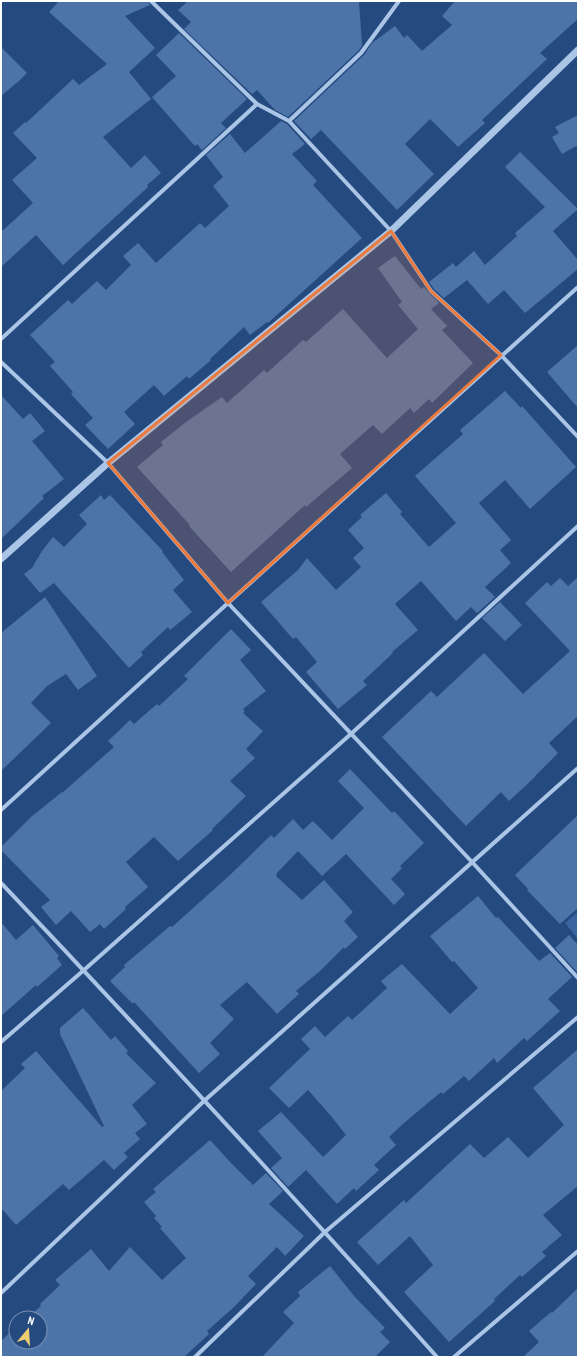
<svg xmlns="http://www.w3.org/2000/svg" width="579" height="1358" font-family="'PT Sans Narrow',sans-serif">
	<rect width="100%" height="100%" fill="#254a80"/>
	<path fill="#39649d" d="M 578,912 L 578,939 L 565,923 Z"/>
	<path fill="#4d74a8" d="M 59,1 L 148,1 L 150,5 L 125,16 L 155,48 L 129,72 L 151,99 L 103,137 L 131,168 L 145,155 L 161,173 L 147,185 L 148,187 L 63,265 L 36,235 L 1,267 L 1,232 L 33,203 L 12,180 L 37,158 L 13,133 L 25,122 L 26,123 L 73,79 L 79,85 L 107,64 L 49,12 Z
		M 188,1 L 359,1 L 362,46 L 358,51 L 288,117 L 275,110 L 257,90 L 252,94 L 184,29 L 191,22 L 178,10 Z
		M 455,1 L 578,1 L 578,19 L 540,53 L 547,59 L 482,120 L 485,123 L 458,147 L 430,119 L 405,144 L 434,174 L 397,210 L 321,130 L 311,139 L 294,121 L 364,55 L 372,43 L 395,26 L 404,38 L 407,35 L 422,51 L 452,25 L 442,16 Z
		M 179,33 L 247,99 L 221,123 L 226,128 L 202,150 L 197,144 L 196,146 L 193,144 L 152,97 L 176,76 L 156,55 Z
		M 1,47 L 27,73 L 19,81 L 1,96 Z
		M 578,115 L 578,145 L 562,154 L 552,137 L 559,133 L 555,127 Z
		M 281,121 L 287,124 L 305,144 L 292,154 L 317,181 L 313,185 L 362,238 L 268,323 L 267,322 L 250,335 L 244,327 L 210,359 L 211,360 L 189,379 L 187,376 L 164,396 L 154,385 L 124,412 L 135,424 L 108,449 L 85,425 L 93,418 L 71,394 L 73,392 L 50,366 L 55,362 L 30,335 L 68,300 L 72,304 L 97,281 L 106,290 L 131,265 L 123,256 L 138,243 L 156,263 L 200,223 L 205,228 L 229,206 L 213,186 L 223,177 L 206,155 L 230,134 L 245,153 Z
		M 520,152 L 578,209 L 553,231 L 578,260 L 578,269 L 525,313 L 504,290 L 488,304 L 467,280 L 444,298 L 434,289 L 429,282 L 453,263 L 456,267 L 474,251 L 485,265 L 517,236 L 515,233 L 545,207 L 505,167 Z
		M 395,256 L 421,289 L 424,287 L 429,293 L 439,303 L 431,309 L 447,326 L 442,330 L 473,363 L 432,403 L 429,399 L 414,413 L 410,408 L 382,434 L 373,425 L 340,454 L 352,468 L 306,507 L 305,505 L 231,572 L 189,526 L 190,525 L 137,467 L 163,445 L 161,442 L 186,422 L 222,397 L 227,403 L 264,370 L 267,373 L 303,340 L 306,342 L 343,309 L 387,358 L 418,329 L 398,305 L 402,302 L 378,268 Z
		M 578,345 L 578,408 L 547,372 Z
		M 505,391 L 521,408 L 522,406 L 576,467 L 530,509 L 505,480 L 479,503 L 511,540 L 500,550 L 511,563 L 485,587 L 495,597 L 477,613 L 471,607 L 456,621 L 421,581 L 395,604 L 418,630 L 392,652 L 393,653 L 363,681 L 367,685 L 338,709 L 306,672 L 317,662 L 296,637 L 293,639 L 261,602 L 298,570 L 307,558 L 336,590 L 361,567 L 353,558 L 364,548 L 348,530 L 362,517 L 360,515 L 386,493 L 402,512 L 400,514 L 429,547 L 456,523 L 415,476 L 463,434 L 460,430 Z
		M 1,395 L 23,419 L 30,413 L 45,431 L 32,441 L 64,479 L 42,496 L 44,498 L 1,539 Z
		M 101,495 L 104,500 L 110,495 L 163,551 L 162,552 L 184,580 L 173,590 L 192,612 L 170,630 L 168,627 L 141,652 L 143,655 L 129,668 L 54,583 L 40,593 L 24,574 L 32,568 L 42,551 L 53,537 L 64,547 L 87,524 L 79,515 Z
		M 578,577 L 578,716 L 549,743 L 558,753 L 535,776 L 535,777 L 509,801 L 501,792 L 466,826 L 382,737 L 431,691 L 437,697 L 484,653 L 523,694 L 570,651 L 525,603 L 547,582 L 551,586 L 560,578 L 568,586 Z
		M 45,597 L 97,676 L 78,690 L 66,674 L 47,686 L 31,703 L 51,723 L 1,771 L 1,633 Z
		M 500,602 L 522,625 L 505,641 L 482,618 Z
		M 231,629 L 251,650 L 240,660 L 266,691 L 243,709 L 245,711 L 243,713 L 263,731 L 246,749 L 255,758 L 230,781 L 246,796 L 212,829 L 213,830 L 178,861 L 154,837 L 126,862 L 148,887 L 125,907 L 126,909 L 104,929 L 100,924 L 90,932 L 71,911 L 56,925 L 41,907 L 50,900 L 1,850 L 1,847 L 31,817 L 62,792 L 62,793 L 114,747 L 108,741 L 130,720 L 134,724 L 157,704 L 159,706 L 188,679 L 184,676 Z
		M 350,769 L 392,813 L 394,811 L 424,843 L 400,866 L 402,868 L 391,879 L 405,894 L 394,905 L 346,854 L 322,876 L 298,851 L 276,874 L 277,875 L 276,876 L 302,900 L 324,880 L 353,912 L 344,921 L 358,937 L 345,949 L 344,947 L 320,971 L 296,991 L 299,994 L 277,1014 L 247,982 L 220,1005 L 234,1019 L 210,1043 L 220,1054 L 199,1073 L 134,1002 L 133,1004 L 110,981 L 125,967 L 124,965 L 170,926 L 172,927 L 231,874 L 271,835 L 274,838 L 293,819 L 303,830 L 313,821 L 332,840 L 364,808 L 338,781 Z
		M 578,815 L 578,908 L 560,924 L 527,890 L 528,889 L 515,875 Z
		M 478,896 L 496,918 L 498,917 L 539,961 L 550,953 L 572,977 L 548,999 L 560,1011 L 527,1041 L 524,1038 L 497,1063 L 494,1058 L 469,1081 L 464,1076 L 443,1094 L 441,1092 L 404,1123 L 389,1137 L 396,1145 L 374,1165 L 379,1170 L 356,1191 L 354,1188 L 337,1204 L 306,1170 L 288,1187 L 271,1168 L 282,1158 L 258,1131 L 281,1112 L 323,1157 L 346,1135 L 331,1116 L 308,1090 L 289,1108 L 269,1088 L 310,1049 L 301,1039 L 315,1026 L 325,1037 L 348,1016 L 352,1020 L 387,988 L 381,981 L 402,964 L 450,1014 L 478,988 L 454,961 L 452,962 L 430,936 Z
		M 1,922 L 16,940 L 33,925 L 59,956 L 57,958 L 62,965 L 37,987 L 36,985 L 1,1016 Z
		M 569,935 L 578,945 L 577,972 L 555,948 Z
		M 83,1008 L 111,1040 L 115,1036 L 128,1051 L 126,1053 L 156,1083 L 132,1105 L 147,1124 L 135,1133 L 140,1139 L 124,1153 L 128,1157 L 114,1170 L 104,1160 L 69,1190 L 63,1184 L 16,1225 L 1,1208 L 1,1091 L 25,1068 L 21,1064 L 36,1051 L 102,1127 L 104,1126 L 60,1034 L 60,1028 Z
		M 578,1049 L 578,1186 L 543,1215 L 562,1235 L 542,1252 L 546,1256 L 522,1277 L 520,1275 L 494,1299 L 495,1301 L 449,1342 L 404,1292 L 433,1265 L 410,1236 L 378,1265 L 357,1242 L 404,1200 L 406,1203 L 470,1144 L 484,1158 L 508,1137 L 528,1158 L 564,1125 L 533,1088 Z
		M 210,1140 L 232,1164 L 253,1185 L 266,1173 L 283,1191 L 269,1204 L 304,1236 L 285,1256 L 277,1247 L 248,1276 L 256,1284 L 234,1307 L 207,1331 L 209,1334 L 184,1357 L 1,1357 L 1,1341 L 16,1327 L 16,1342 L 40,1342 L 40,1318 L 27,1318 L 41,1306 L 40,1304 L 60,1285 L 55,1280 L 91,1249 L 109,1271 L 130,1247 L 162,1280 L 186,1258 L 160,1228 L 162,1227 L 154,1218 L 156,1216 L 144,1202 L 156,1192 L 153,1189 Z
		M 330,1266 L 355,1297 L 385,1328 L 380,1332 L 390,1342 L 375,1357 L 262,1357 L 294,1323 L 283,1312 L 300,1296 L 298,1292 Z
		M 578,1288 L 578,1357 L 523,1357 L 539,1342 L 529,1331 L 551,1312 L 552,1313 Z"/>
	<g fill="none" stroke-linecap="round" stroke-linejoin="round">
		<path stroke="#abc5e6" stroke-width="4" d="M 151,1 L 257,104 L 289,121 L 391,231 L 431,291 L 501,355 L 578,437
			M 289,121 L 361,53 L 399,1
			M 1,339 L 257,104
			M 1,362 L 108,463 L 228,603 L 472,862 L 578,978
			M 1,810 L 228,603 L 578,287
			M 1,883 C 149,1039 294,1197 437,1357
			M 1,1042 L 84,970 L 352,733 L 578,526
			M 1,1293 L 204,1101 L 578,768
			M 195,1357 L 325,1232 L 578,1017
			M 454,1357 L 578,1251"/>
		<path stroke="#abc5e6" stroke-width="7" d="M 1,559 L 108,463 L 391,231 L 578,50"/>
	</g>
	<path fill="#ed7a3d" fill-opacity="0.2" stroke="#ed7a3d" stroke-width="3" stroke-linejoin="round" d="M 391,231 L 431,291 L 501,355 L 228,603 L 108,463 Z"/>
	<rect width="579" height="1358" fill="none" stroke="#ffffff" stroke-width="4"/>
	<g transform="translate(28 1330) rotate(18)"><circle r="19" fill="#254a80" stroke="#7c92b3"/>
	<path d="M0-3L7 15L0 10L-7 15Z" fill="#f0ce70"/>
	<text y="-6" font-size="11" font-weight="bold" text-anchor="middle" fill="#ffffff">N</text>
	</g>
</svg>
